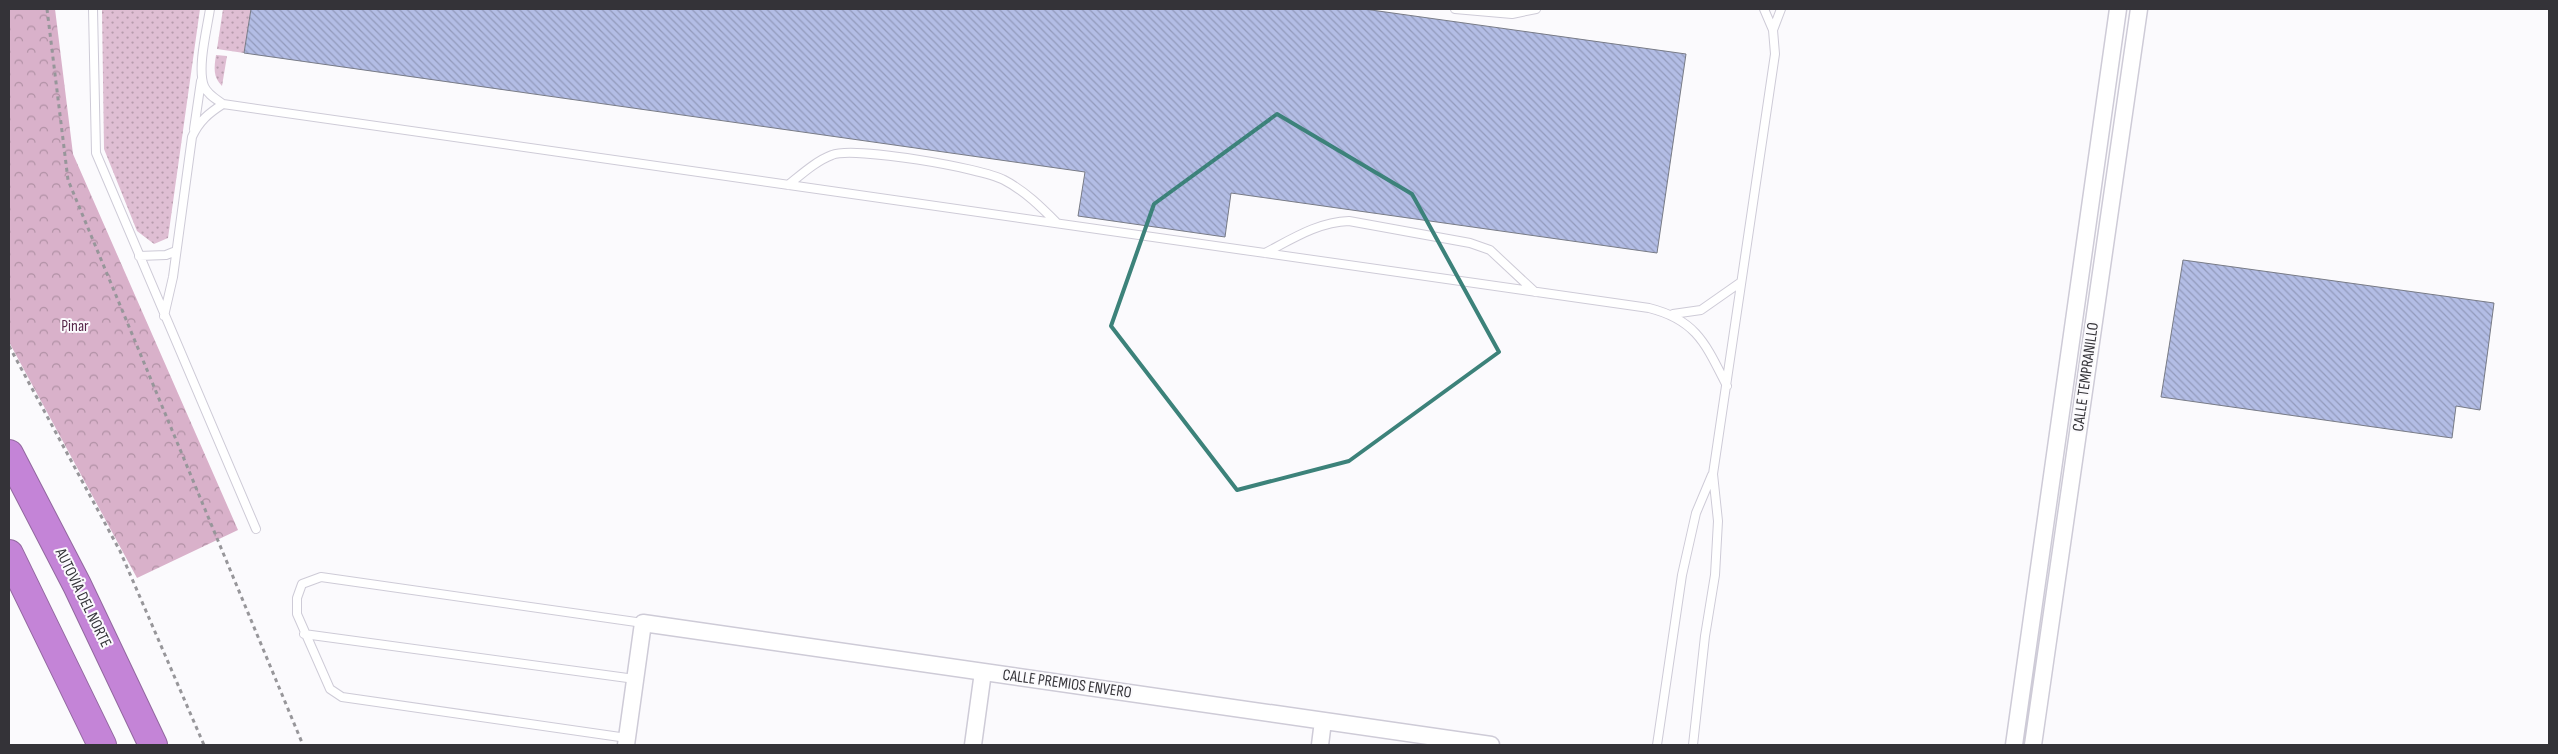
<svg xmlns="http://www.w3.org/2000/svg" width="2558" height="754" font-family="'Sofia Sans Condensed',sans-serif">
	<defs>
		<pattern id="grass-dots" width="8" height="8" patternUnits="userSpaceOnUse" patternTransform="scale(1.25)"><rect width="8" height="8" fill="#dfbed3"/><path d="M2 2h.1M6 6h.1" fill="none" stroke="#b69bac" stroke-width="1.8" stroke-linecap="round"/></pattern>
		<pattern id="forest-crowns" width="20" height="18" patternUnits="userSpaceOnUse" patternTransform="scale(1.25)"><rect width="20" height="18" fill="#d9b1ca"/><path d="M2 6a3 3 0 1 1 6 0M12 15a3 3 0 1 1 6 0" fill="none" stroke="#b191a5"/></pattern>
		<pattern id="building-back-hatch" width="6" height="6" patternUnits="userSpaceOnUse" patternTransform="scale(1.25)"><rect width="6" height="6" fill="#b3bde5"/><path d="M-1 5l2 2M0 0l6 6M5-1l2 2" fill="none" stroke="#929abb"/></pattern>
	</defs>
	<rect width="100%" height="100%" fill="#fbfafd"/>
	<path fill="url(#grass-dots)" d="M 102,9 L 200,9 L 168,238 L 154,244 L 137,231 L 104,149 Z
		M 223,9 L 251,9 L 244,53 L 217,49 Z
		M 216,55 L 227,56 L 222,86 C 213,77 214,68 216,55 Z"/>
	<path fill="url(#forest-crowns)" d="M 9,9 L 55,9 L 73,154 L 238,530 L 137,578 L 9,342 Z"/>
	<path fill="url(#building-back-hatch)" stroke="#787b86" d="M 251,9 L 1364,9 L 1686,54 L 1657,253 L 1231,193 L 1225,237 L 1078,216 L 1085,172 L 244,53 Z
		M 2183,260 L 2494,303 L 2480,410 L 2456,406 L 2452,438 L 2161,397 Z"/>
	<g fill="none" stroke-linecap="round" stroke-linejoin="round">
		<defs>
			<path id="lane" d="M 93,9 L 96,153 L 256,529
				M 210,9 C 207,29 197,68 204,86 C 207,94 216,99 223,104
				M 1455,9 L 1512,14 L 1536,9
				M 1773,30 L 1781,9
				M 194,129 L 201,81
				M 788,185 C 802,174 816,161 832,155 C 853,146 982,168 1004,180 C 1025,191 1041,207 1057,223
				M 1265,253 C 1292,239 1318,222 1349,221 L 1470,243 L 1490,250 L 1535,292
				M 139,256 L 166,255 L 176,251
				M 1673,314 L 1701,310 L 1741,282
				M 164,316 L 173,277 L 192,137 C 199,121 209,113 223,104 L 1649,308 C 1697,320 1706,345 1727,386
				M 304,634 L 635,679
				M 627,738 L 342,697 L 330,689 L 297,614 L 297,598 L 302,584 L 321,577 L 643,623
				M 1657,745 L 1682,575 L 1696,513 L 1712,475
				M 1693,745 L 1705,636 L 1715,575 L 1718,521 L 1713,474 L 1775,54 L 1773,30 L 1764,9"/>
			<path id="street" d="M 626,745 L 643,623 L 1491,745
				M 973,745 L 983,672
				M 1320,745 L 1323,721
				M 2014,745 L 2118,9
				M 2033,745 L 2139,9"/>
			<path id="highway" d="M 9,454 L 77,585 L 153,745
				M 9,554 L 102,745"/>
		</defs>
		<use href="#lane" stroke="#cecbd7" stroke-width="10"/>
		<use href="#street" stroke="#cecbd7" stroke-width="19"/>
		<use href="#highway" stroke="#92689f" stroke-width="30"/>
		<path stroke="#97969a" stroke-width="3" stroke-dasharray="4 4" stroke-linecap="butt" d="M 47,9 L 68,180 L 303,745
			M 9,346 L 120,551 L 204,745"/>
		<use href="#lane" stroke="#fff" stroke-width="8"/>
		<use href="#street" stroke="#fff" stroke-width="16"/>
		<use href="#highway" stroke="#c484d7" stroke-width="28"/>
	</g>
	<path fill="none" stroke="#3c827a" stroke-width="4" stroke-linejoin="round" d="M 1277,114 L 1412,194 L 1499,352 L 1349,461 L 1237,490 L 1111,326 L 1154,204 Z"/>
	<g text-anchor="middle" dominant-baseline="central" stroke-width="4" stroke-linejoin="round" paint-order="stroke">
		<g font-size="16" fill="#58274a" stroke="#fbfafd">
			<text x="75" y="326">Pinar</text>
		</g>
		<g font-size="16" fill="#343338" stroke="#fbfafd">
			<text transform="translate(2086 377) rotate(-82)">CALLE TEMPRANILLO</text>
			<text transform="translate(83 598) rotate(64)">AUTOVÍA DEL NORTE</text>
			<text transform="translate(1067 684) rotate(8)">CALLE PREMIOS ENVERO</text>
		</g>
	</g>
	<rect width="2558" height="754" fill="none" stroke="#343338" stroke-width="20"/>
</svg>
